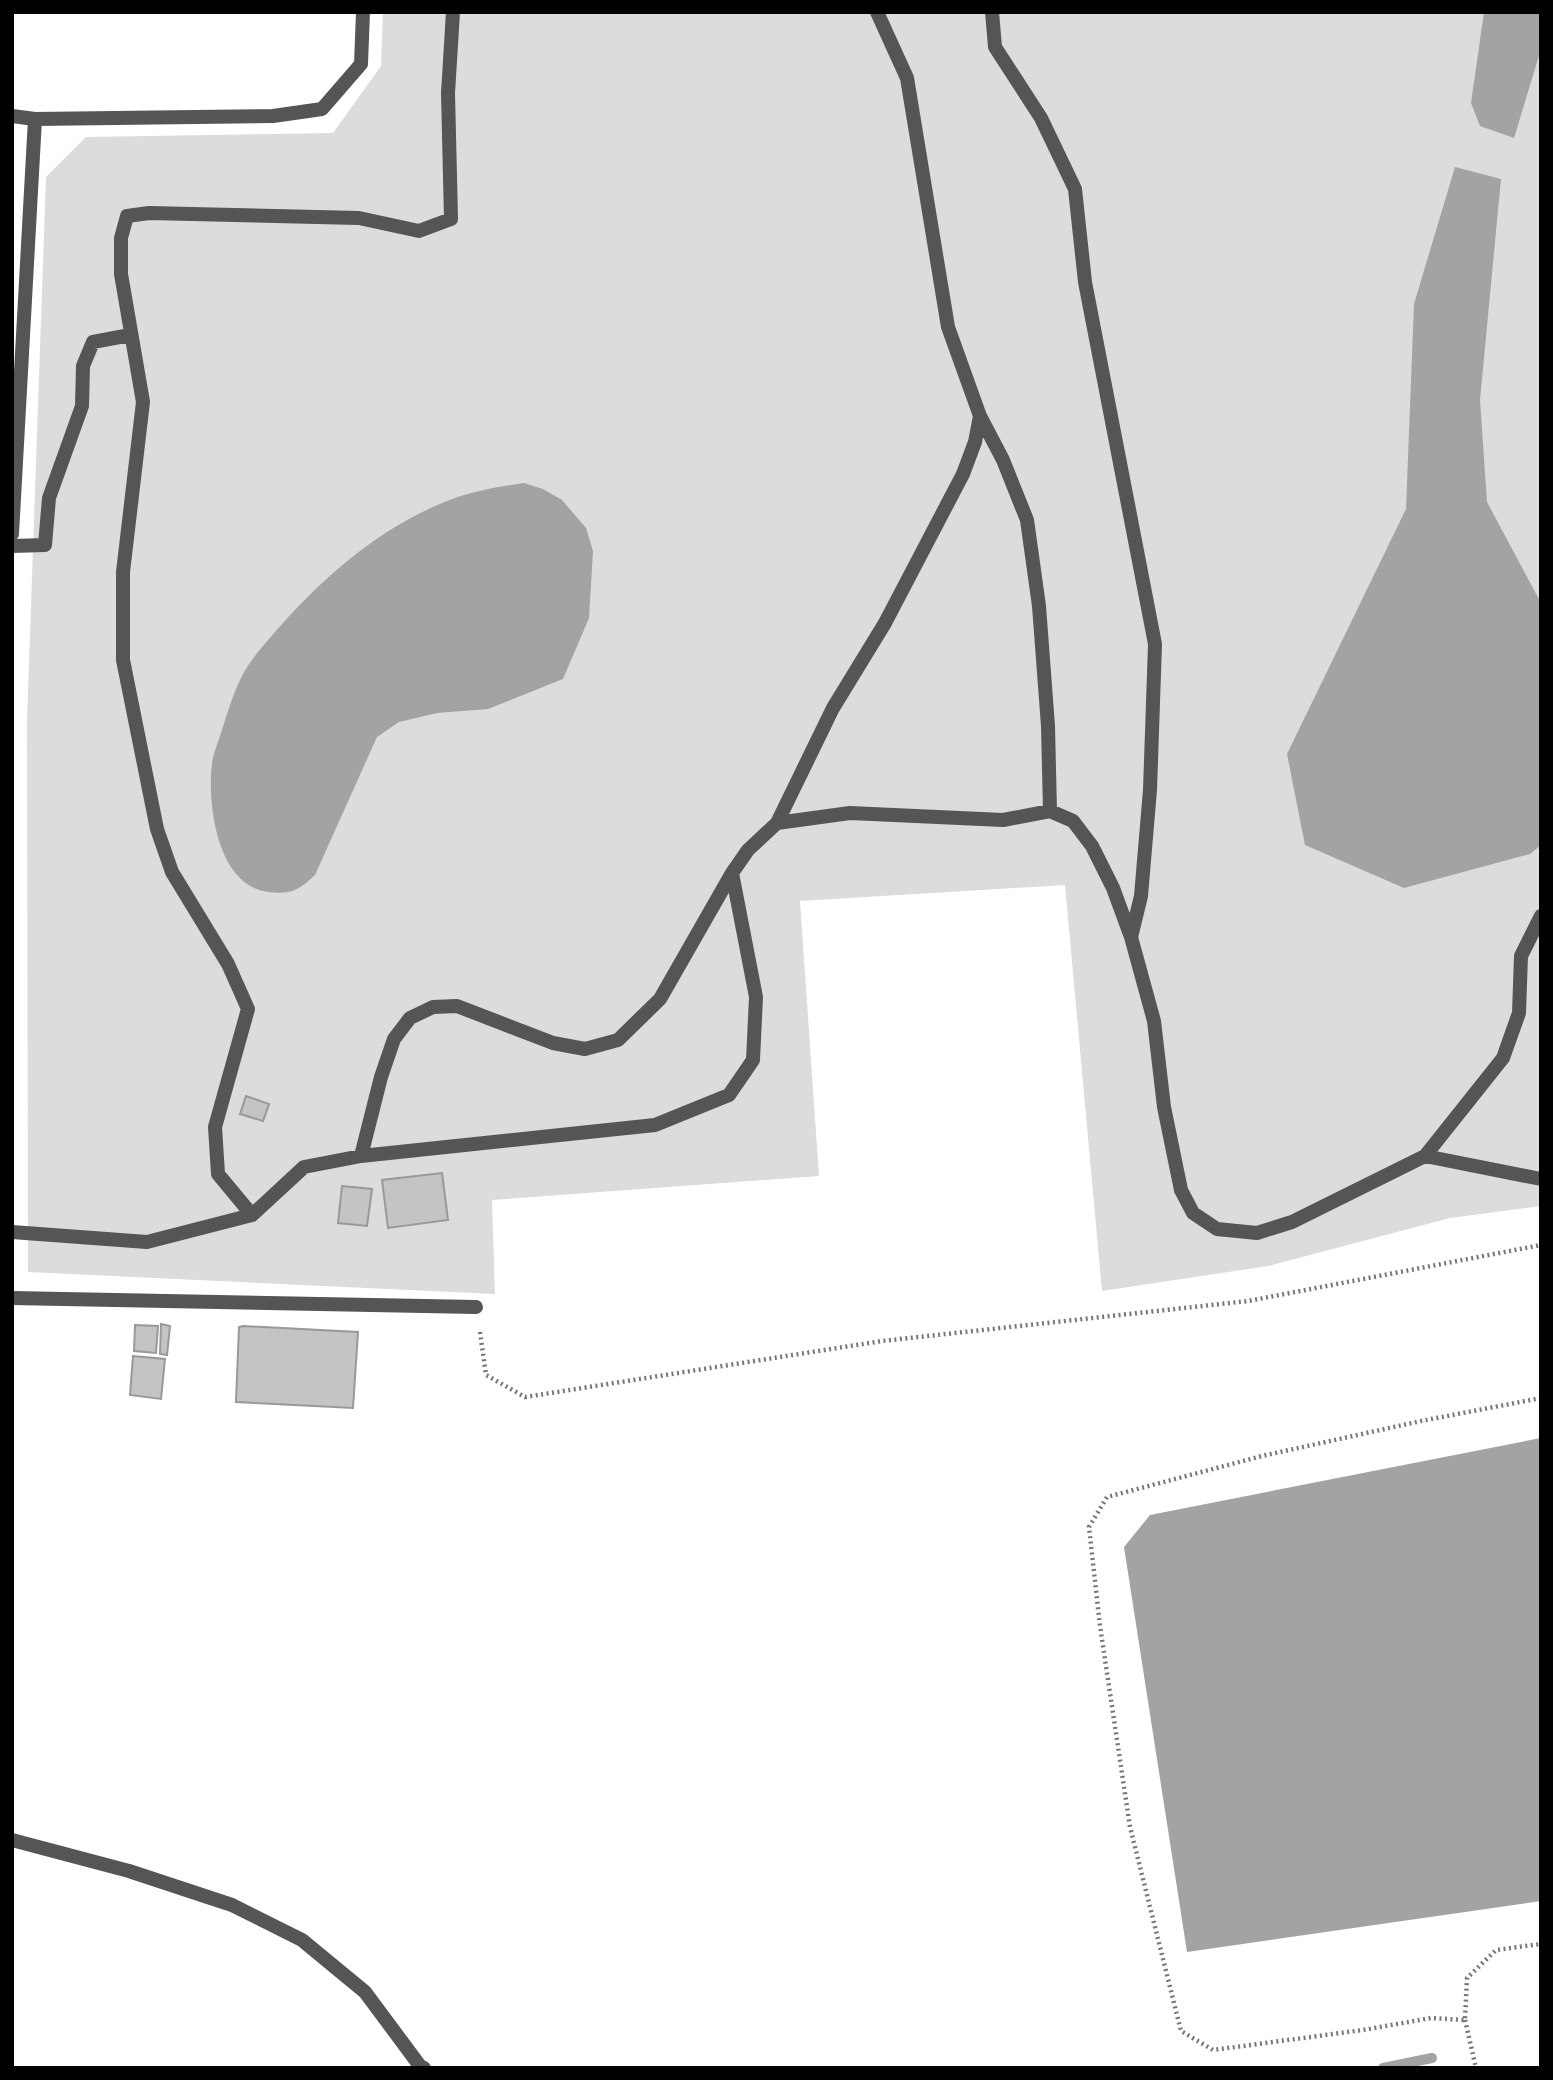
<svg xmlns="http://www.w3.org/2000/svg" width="1553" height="2080" font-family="Figtree,sans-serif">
	<rect width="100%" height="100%" fill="#fff"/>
	<path fill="#dcdcdc" d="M 383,12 L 1541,12 L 1541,1206 L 1450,1218 L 1268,1266 L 1102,1291 L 1065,885 L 800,901 L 819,1176 L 492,1200 L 495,1294 L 28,1272 L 27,720 L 46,177 L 86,137 L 333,133 L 381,66 Z"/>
	<path fill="#a3a3a3" d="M 1484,12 L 1541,12 L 1541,49 L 1514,138 L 1480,126 L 1471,103 Z
		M 1455,167 L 1501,179 L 1480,400 L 1487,502 L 1541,603 L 1541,845 L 1530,854 L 1404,888 L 1305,845 L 1287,754 L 1406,509 L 1414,304 Z
		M 524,483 L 543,489 L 562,500 L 586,528 L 593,551 L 589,618 L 563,679 L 488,709 L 437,713 L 399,722 L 377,737 L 315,875 C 299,890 291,895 268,892 C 217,886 207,804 212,764 C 213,754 218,743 221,733 C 227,715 232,696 241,678 C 249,661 263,646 275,632 C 321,579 377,530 442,503 C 468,492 496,487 524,483 Z
		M 1541,1438 L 1541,1901 L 1187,1952 L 1124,1547 L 1150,1515 Z"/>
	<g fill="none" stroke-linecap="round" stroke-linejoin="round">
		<path stroke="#a3a3a3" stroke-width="10" d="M 1383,2068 L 1432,2058"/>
	</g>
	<path fill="#c4c4c4" stroke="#999" stroke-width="2" d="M 246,1096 L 269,1104 L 263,1121 L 240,1114 Z
		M 442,1173 L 448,1220 L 388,1228 L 382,1180 Z
		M 342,1186 L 372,1189 L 367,1226 L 338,1223 Z
		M 161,1324 L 170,1326 L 167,1355 L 160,1354 Z
		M 135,1325 L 158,1326 L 156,1353 L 134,1351 Z
		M 243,1326 L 358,1332 L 353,1408 L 236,1402 L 239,1327 Z
		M 133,1356 L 165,1359 L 161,1399 L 130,1395 Z"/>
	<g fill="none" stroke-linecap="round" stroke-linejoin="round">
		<path stroke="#777" stroke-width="4.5" stroke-dasharray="2 3.5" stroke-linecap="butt" d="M 480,1332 L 486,1375 L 525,1397 L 882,1341 L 1248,1301 L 1541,1245
			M 1541,1398 L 1421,1421 L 1262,1456 L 1107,1497 L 1089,1527 L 1100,1626 L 1130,1827 L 1181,2031 L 1213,2050 L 1363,2030 L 1431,2018 L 1465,2020 L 1467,1978 L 1496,1950 L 1541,1944
			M 1465,2020 L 1476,2068"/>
		<path stroke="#555" stroke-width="14" d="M 992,12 L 995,47 L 1041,118 L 1075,189 L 1085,282 L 1155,644 L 1150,790 L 1141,896 L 1131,937
			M 12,116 L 35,119
			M 980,416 L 1003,460 L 1027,520 L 1039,606 L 1048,726 L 1050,811
			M 12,546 L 45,545 L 49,498 L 82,406 L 83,366 L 93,342 L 130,335
			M 777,823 L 833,708 L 885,623 L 963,474 L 975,442 L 980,416 L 948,327 L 907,78 L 877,12
			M 361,1156 L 381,1077 L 394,1039 L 410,1018 L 433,1007 L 457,1006 L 553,1043 L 585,1049 L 618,1040 L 660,999 L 732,873
			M 1425,1156 L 1503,1058 L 1519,1013 L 1521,956 L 1541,916
			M 252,1215 L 218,1174 L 215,1127 L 248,1009 L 228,964 L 172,872 L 157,829 L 123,660 L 123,572 L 143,402 L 121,274 L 121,238 L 127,216 L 149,213 L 359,218 L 419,231 L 451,219 L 448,93 L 453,12
			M 12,1232 L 147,1242 L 252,1215 L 304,1167 L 361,1156 L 655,1125 L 729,1095 L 753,1060 L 756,997 L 732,873 L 748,850 L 777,823 L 850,813 L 1003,820 L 1050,811 L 1073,821 L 1092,846 L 1113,888 L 1131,937 L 1154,1021 L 1164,1107 L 1181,1190 L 1193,1213 L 1217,1229 L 1257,1233 L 1292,1222 L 1425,1156 L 1541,1179
			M 12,1840 L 129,1871 L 232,1905 L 302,1940 L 365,1992 L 420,2066 L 424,2068"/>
		<path stroke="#555" stroke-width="14" d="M 12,534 L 35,119 L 273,116 L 322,109 L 361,64 L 363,12
			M 12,1298 L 476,1307"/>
	</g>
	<rect width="1553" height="2080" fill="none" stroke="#000000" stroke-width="28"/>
</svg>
